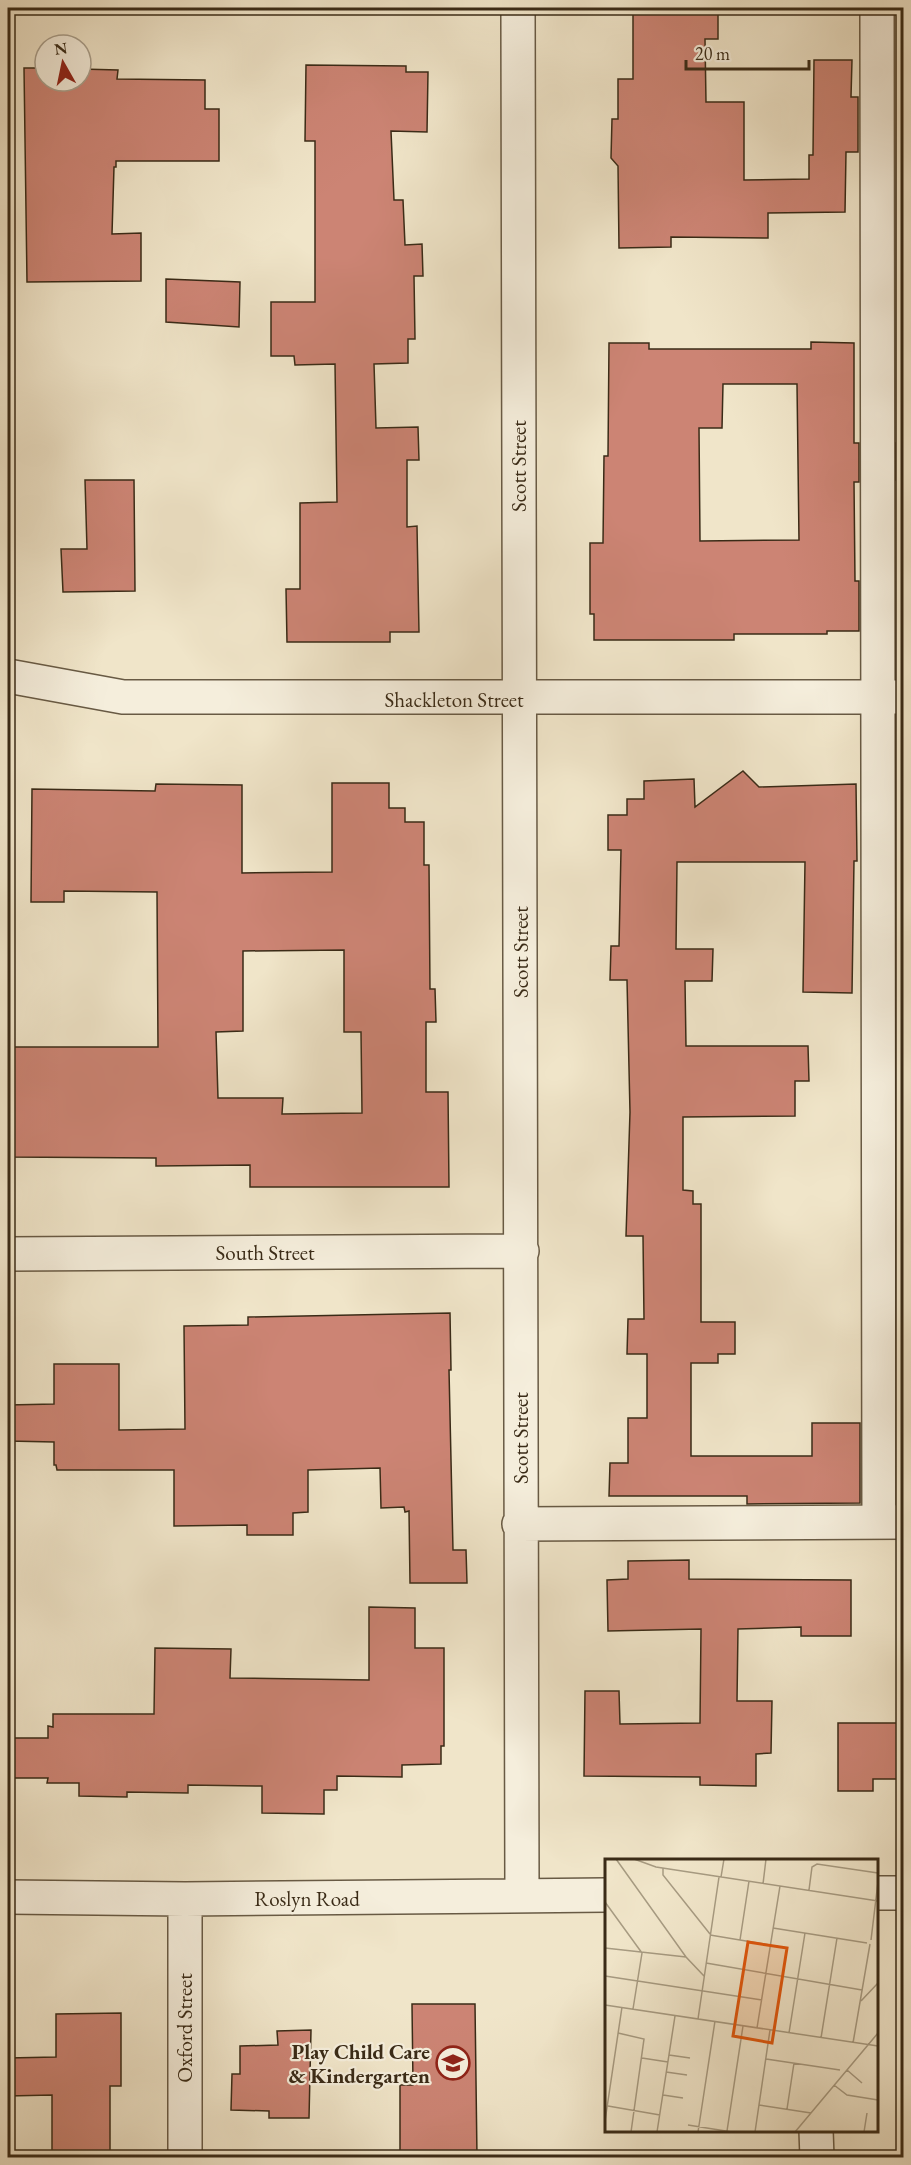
<svg xmlns="http://www.w3.org/2000/svg" width="911" height="2165" font-family="'EB Garamond',serif">
	<rect width="100%" height="100%" fill="#f0e5c9"/>
	<filter id="stains"><feTurbulence type="fractalNoise" baseFrequency=".00333" numOctaves="4"/><feColorMatrix values="0 0 0 0 .2 0 0 0 0 .09 0 0 0 0 .02 0 0 0 .5 -.17"/></filter>
	<radialGradient id="worn" r=".72"><stop offset=".6" stop-color="#630" stop-opacity="0"/><stop offset="1" stop-color="#630" stop-opacity=".3"/></radialGradient>
	<path fill="#cc8474" stroke="#3a2b17" stroke-width="1.5" fill-rule="evenodd" d="M 633,8 L 718,8 L 718,39 L 705,39 L 706,102 L 744,102 L 744,180 L 809,179 L 809,155 L 813,155 L 814,60 L 852,60 L 851,97 L 858,97 L 858,152 L 846,152 L 845,212 L 768,213 L 768,238 L 671,237 L 671,247 L 619,248 L 618,166 L 611,158 L 612,119 L 618,119 L 618,79 L 633,79 Z
		M 306,65 L 406,66 L 406,72 L 428,72 L 427,132 L 391,131 L 394,200 L 403,200 L 405,245 L 422,244 L 423,276 L 414,276 L 415,339 L 408,339 L 408,363 L 374,364 L 376,428 L 418,427 L 419,460 L 407,460 L 407,527 L 417,526 L 419,632 L 390,632 L 390,642 L 287,642 L 286,589 L 300,589 L 300,503 L 337,502 L 335,364 L 295,365 L 294,356 L 271,356 L 271,302 L 315,302 L 315,141 L 305,141 Z
		M 24,68 L 45,68 L 45,81 L 81,81 L 81,69 L 118,70 L 117,79 L 205,80 L 205,109 L 219,109 L 219,161 L 116,161 L 116,167 L 114,167 L 112,234 L 141,233 L 141,281 L 27,282 Z
		M 166,279 L 240,282 L 239,327 L 166,322 Z
		M 811,342 L 854,343 L 854,443 L 859,443 L 859,482 L 854,482 L 855,581 L 859,581 L 859,631 L 827,631 L 827,634 L 734,634 L 734,640 L 594,640 L 594,614 L 590,614 L 590,543 L 603,543 L 604,456 L 608,456 L 609,343 L 649,343 L 649,349 L 811,349 ZM 723,384 L 797,384 L 799,540 L 700,541 L 699,428 L 722,428 Z
		M 896,443 L 903,443 L 903,480 L 896,480 Z
		M 85,480 L 134,480 L 135,591 L 63,592 L 61,549 L 87,549 Z
		M 743,771 L 759,787 L 856,784 L 857,861 L 854,861 L 852,993 L 803,992 L 805,862 L 677,862 L 676,949 L 713,949 L 712,981 L 685,981 L 686,1046 L 808,1046 L 809,1081 L 795,1081 L 795,1116 L 683,1117 L 683,1190 L 693,1191 L 693,1204 L 701,1204 L 701,1322 L 735,1322 L 735,1354 L 718,1354 L 718,1363 L 691,1363 L 691,1456 L 812,1456 L 812,1423 L 860,1423 L 860,1503 L 747,1504 L 747,1496 L 609,1496 L 610,1463 L 628,1463 L 628,1418 L 647,1418 L 647,1354 L 627,1354 L 628,1319 L 644,1319 L 643,1236 L 626,1236 L 630,1112 L 627,980 L 610,980 L 611,946 L 619,946 L 621,850 L 608,850 L 608,815 L 627,815 L 627,799 L 644,799 L 644,781 L 694,779 L 695,807 Z
		M 332,783 L 389,783 L 389,808 L 405,808 L 405,822 L 424,822 L 424,865 L 429,865 L 430,989 L 435,989 L 436,1022 L 426,1022 L 426,1092 L 448,1092 L 449,1187 L 250,1187 L 250,1165 L 156,1166 L 156,1158 L 8,1157 L 8,1047 L 158,1047 L 157,892 L 64,891 L 64,902 L 31,902 L 32,789 L 155,791 L 156,784 L 242,785 L 242,873 L 332,872 ZM 344,950 L 344,1032 L 361,1032 L 362,1113 L 282,1114 L 283,1098 L 218,1098 L 216,1032 L 243,1031 L 243,951 Z
		M 450,1313 L 451,1370 L 449,1370 L 453,1550 L 466,1550 L 467,1583 L 410,1583 L 409,1511 L 405,1512 L 404,1507 L 381,1508 L 380,1468 L 308,1470 L 308,1512 L 293,1513 L 293,1535 L 247,1535 L 247,1525 L 174,1526 L 174,1470 L 57,1470 L 56,1465 L 54,1465 L 54,1442 L 8,1441 L 8,1405 L 54,1404 L 54,1364 L 119,1364 L 119,1430 L 185,1429 L 184,1326 L 248,1325 L 248,1317 Z
		M 689,1560 L 689,1579 L 851,1580 L 851,1636 L 801,1636 L 801,1627 L 738,1629 L 737,1701 L 772,1701 L 771,1753 L 756,1754 L 756,1786 L 700,1785 L 700,1777 L 584,1776 L 585,1691 L 619,1691 L 620,1724 L 700,1723 L 701,1629 L 608,1631 L 607,1580 L 628,1579 L 628,1561 Z
		M 369,1607 L 415,1608 L 415,1648 L 444,1648 L 444,1746 L 441,1746 L 441,1764 L 402,1765 L 402,1777 L 337,1776 L 337,1790 L 324,1790 L 324,1814 L 262,1813 L 262,1786 L 188,1785 L 188,1793 L 127,1792 L 127,1797 L 79,1796 L 79,1783 L 47,1783 L 48,1778 L 8,1778 L 8,1738 L 48,1738 L 48,1726 L 53,1727 L 53,1714 L 154,1714 L 155,1648 L 231,1649 L 230,1678 L 369,1680 Z
		M 838,1723 L 903,1723 L 903,1779 L 873,1779 L 873,1791 L 838,1791 Z
		M 412,2004 L 475,2004 L 477,2157 L 400,2157 L 400,2085 L 413,2085 Z
		M 121,2013 L 121,2086 L 110,2086 L 110,2157 L 52,2157 L 52,2095 L 8,2096 L 8,2058 L 56,2057 L 56,2014 Z
		M 311,2030 L 309,2118 L 269,2118 L 269,2111 L 231,2110 L 232,2074 L 240,2074 L 240,2046 L 278,2045 L 277,2031 Z"/>
	<g fill="none" stroke-linecap="round" stroke-linejoin="round">
		<defs>
			<path id="minor" d="M 518,8 L 522,1896
				M 877,8 L 879,1522
				M 8,676 L 123,697 L 904,697
				M 8,1254 L 522,1251
				M 519,1524 L 904,1522
				M 876,1893 L 904,1893
				M 8,1897 L 185,1899 L 606,1895
				M 816,2130 L 817,2158
				M 185,2158 L 185,1899"/>
		</defs>
		<use href="#minor" stroke="#685a44" stroke-width="36"/>
		<use href="#minor" stroke="#f5eedc" stroke-width="33"/>
	</g>
	<defs>
		<symbol id="school-ring" viewBox="-11 -11 22 22"><circle r="9.5" fill="#f5eedc" stroke="#8f2418" stroke-width="1.5"/><path d="M0-5L7-2L0 1L-7-2ZM-4 1L0 2.5L4 1V4Q0 6-4 4Z" fill="#8f2418"/></symbol>
	</defs>
	<g fill-rule="evenodd">
		<use href="#school-ring" x="434" y="2044" width="38" height="38"/>
	</g>
	<g text-anchor="middle" dominant-baseline="central" stroke-width="4.5" stroke-linejoin="round" paint-order="stroke">
		<g font-size="21" fill="#3a2b17" stroke="#f5eedc">
			<text transform="translate(518 466) rotate(-90)">Scott Street</text>
			<text x="454" y="699">Shackleton Street</text>
			<text transform="translate(520 952) rotate(-90)">Scott Street</text>
			<text x="265" y="1252">South Street</text>
			<text transform="translate(520 1438) rotate(-90)">Scott Street</text>
			<text x="307" y="1898">Roslyn Road</text>
			<text transform="translate(184 2028) rotate(-90)">Oxford Street</text>
		</g>
		<g font-size="21" font-weight="bold" fill="#3a2b17" stroke="#f5eedc" text-anchor="end">
			<text x="430" y="2051">Play Child Care<tspan x="430" dy="24">&amp; Kindergarten</tspan></text>
		</g>
	</g>
	<g transform="translate(605 1859)">
		<rect width="273" height="273" fill="#f0e5c9"/>
		<path fill="none" stroke="#a79b82" stroke-width="1.5" d="M 11,0 L 81,98 L 99,117M 29,0 L 51,8 L 273,42M 58,9 L 58,16 L 105,75M 116,18 L 119,0M 158,25 L 161,0M 204,31 L 207,8 L 212,5 L 273,14M 0,43 L 37,94 L 28,150M 168,69 L 262,84M 105,76 L 165,86M 135,81 L 144,22M 266,81 L 273,23M 0,89 L 81,98M 101,104 L 257,131M 0,117 L 157,141M 256,142 L 273,124M 0,146 L 273,187M 93,160 L 114,18M 152,169 L 175,27M 13,174 L 39,180 L 26,273M 184,174 L 200,74M 216,179 L 232,79M 248,184 L 265,85M 64,196 L 85,199M 37,199 L 63,203M 161,200 L 235,211M 242,211 L 257,224M 61,213 L 82,216M 229,226 L 242,236 L 273,241M 58,236 L 78,239M 154,246 L 206,254M 3,247 L 55,256M 182,250 L 189,204M 0,262 L 17,148M 83,266 L 127,273M 122,272 L 138,167M 52,273 L 70,157M 93,273 L 110,162M 150,273 L 165,171M 190,273 L 273,174M 259,273 L 262,254"/>
		<path fill="#df570d" fill-opacity="0.15" stroke="#df570d" stroke-width="3" d="M 143,83 L 182,89 L 167,184 L 128,177 Z"/>
		<rect width="273" height="273" fill="none" stroke="#3a2b17" stroke-width="3"/>
	</g>
	<rect width="911" height="2165" fill="none" stroke="#f0e5c9" stroke-width="30"/>
	<rect x="9" y="9" width="893" height="2147" fill="none" stroke="#3a2b17" stroke-width="3"/>
	<rect x="15" y="15" width="881" height="2135" fill="none" stroke="#3a2b17" stroke-width="1.5"/>
	<g transform="translate(63 63) rotate(351)"><circle r="28" fill="#f5eedc" stroke="#aaa08d" stroke-width="1.5"/>
	<path d="M0-4.5L10 22L0 15L-10 22Z" fill="#8f2418"/>
	<text y="-9" font-size="16" font-weight="bold" text-anchor="middle" fill="#3a2b17">N</text>
	</g>
	<path d="M686 60v9h123v-9" fill="none" stroke="#3a2b17" stroke-width="3"/>
	<text x="695" y="60" font-size="18" fill="#3a2b17" stroke="#f5eedc" stroke-width="4.5" paint-order="stroke">20 m</text>
	<rect width="100%" height="100%" filter="url(#stains)"/>
	<rect width="100%" height="100%" fill="url(#worn)"/>
</svg>
